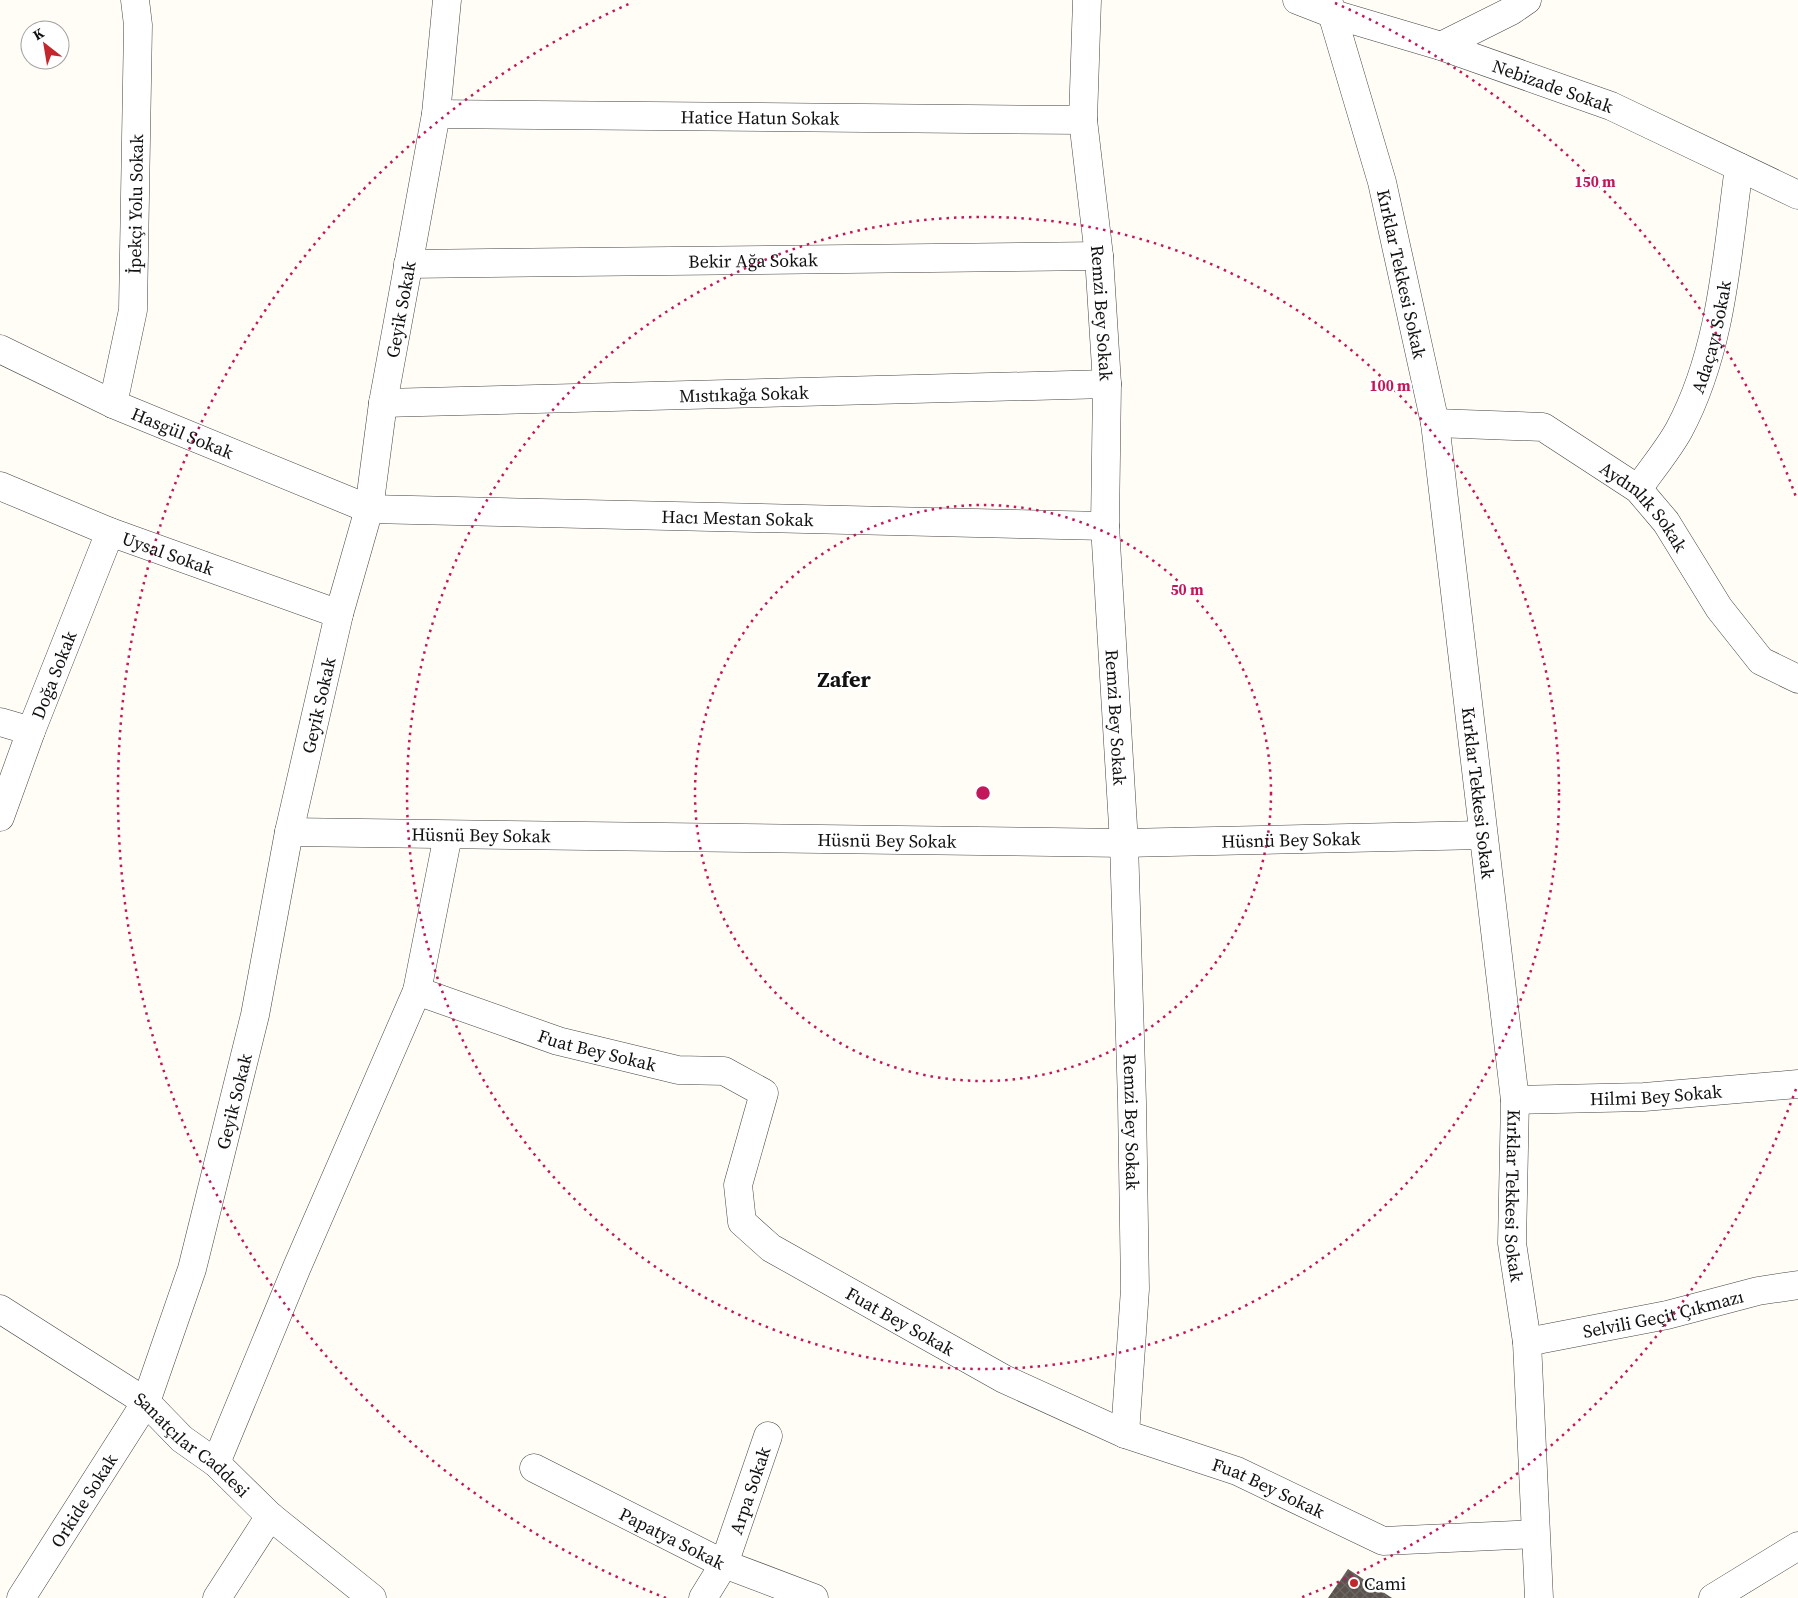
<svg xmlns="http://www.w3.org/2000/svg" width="1798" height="1598" font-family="'Source Serif 4',serif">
	<defs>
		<pattern id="building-cross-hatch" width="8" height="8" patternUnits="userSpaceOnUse" patternTransform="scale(1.25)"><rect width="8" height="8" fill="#5a524d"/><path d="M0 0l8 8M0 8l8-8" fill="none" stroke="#6d6662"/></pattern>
	</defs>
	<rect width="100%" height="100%" fill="#fffdf5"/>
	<path fill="url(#building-cross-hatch)" d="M 1348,1569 L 1392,1598 L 1328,1598 Z"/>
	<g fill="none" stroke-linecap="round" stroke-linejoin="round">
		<defs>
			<g id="minor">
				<path id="s1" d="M 1087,0 L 1083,120 L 1099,256 L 1107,384 L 1105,526 L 1124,843 L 1132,1102 L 1135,1289 L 1125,1434"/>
				<path id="s2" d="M 1297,0 L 1333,14 L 1441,46 L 1611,106 L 1798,195"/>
				<path id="s3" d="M 1328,0 L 1382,182 L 1435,423 L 1515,1100 L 1512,1243 L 1527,1342 L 1539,1598"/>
				<path d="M 1441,46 L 1511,11 L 1527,0"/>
				<path id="s4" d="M 436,114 L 1083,120"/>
				<path id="s5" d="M 408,264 L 1099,256"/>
				<path id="s6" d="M 0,349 L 113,404 L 369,509 L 1105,526"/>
				<path id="s7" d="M 383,403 L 1107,384"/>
				<path id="s8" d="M 113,404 L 133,310 L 138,25 L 135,0"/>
				<path id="s9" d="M 1435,423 L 1543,427 L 1638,489 L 1666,522 L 1719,608 L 1761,661 L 1798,679"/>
				<path id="s10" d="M 0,486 L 110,532 L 339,614"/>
				<path id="s11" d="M 1638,489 C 1651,470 1668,450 1679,430 C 1722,350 1727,255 1739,167"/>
				<path d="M 0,722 L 31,731"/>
				<path id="s12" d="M 0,817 L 31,731 L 110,532"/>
				<path id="s13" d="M 289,832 L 1124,843 L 1483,835"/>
				<path id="s14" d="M 417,991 L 558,1041 L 678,1070 L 724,1071 L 764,1093 L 738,1185 L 742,1222 L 771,1248 L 1004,1379 L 1125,1434 L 1237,1471 L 1383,1541 L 1535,1534"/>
				<path id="s15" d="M 1515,1100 L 1644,1097 L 1798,1084"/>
				<path id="s16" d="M 0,1309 L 146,1402 L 182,1439 L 216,1463 L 270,1516 L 372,1598"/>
				<path id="s17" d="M 1527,1342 L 1667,1315 L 1758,1291 L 1798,1285"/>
				<path d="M 216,1463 L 297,1267 L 417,991 L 448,835"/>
				<path id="s18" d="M 534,1468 L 724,1564 L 814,1598"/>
				<path id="s19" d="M 21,1598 L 146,1402 L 192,1269 L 255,1015 L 289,832 L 339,614 L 369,509 L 383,403 L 436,114 L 447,0"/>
				<path d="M 217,1598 L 270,1516"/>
				<path id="s20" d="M 703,1598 L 724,1564 L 768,1436"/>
				<path d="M 1713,1598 L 1798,1546"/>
			</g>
		</defs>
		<use href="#minor" stroke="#444" stroke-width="29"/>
		<use href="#minor" stroke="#fff" stroke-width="28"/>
	</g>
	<g fill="none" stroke="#c2185b" stroke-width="2.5" stroke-dasharray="2.5 5">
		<circle cx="983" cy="793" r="288"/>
		<circle cx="983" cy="793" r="576"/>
		<path d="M1796 1089A865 865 0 0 1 1300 1598M666 1598A865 865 0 0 1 631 3M1335 3A865 865 0 0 1 1796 497"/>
	</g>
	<circle fill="#c4262e" stroke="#fff" stroke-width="2" cx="1354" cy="1583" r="5"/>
	<g text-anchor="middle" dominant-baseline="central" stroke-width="5" stroke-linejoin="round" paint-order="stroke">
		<g font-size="18" fill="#111" stroke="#fff">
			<text stroke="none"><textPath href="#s2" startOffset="270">Nebizade Sokak</textPath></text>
			<text stroke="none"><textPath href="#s4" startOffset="324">Hatice Hatun Sokak</textPath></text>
			<text stroke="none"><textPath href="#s8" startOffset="202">İpekçi Yolu Sokak</textPath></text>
			<text stroke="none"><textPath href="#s5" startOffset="345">Bekir Ağa Sokak</textPath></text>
			<text stroke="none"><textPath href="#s3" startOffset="284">Kırklar Tekkesi Sokak</textPath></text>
			<text stroke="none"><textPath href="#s19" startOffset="1356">Geyik Sokak</textPath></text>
			<text stroke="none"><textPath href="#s1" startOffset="314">Remzi Bey Sokak</textPath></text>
			<text stroke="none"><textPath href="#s11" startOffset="171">Adaçayı Sokak</textPath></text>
			<text stroke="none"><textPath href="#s7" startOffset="361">Mıstıkağa Sokak</textPath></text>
			<text stroke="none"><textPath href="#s6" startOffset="201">Hasgül Sokak</textPath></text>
			<text stroke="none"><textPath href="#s9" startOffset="238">Aydınlık Sokak</textPath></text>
			<text stroke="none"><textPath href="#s6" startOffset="771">Hacı Mestan Sokak</textPath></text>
			<text stroke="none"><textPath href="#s10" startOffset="181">Uysal Sokak</textPath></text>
			<text stroke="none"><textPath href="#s12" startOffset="152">Doğa Sokak</textPath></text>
			<text stroke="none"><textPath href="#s19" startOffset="951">Geyik Sokak</textPath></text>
			<text stroke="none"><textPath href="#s1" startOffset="719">Remzi Bey Sokak</textPath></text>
			<text stroke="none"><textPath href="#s3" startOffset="809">Kırklar Tekkesi Sokak</textPath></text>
			<text stroke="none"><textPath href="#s13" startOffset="192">Hüsnü Bey Sokak</textPath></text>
			<text stroke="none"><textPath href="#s13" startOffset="598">Hüsnü Bey Sokak</textPath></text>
			<text stroke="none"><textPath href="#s13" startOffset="1002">Hüsnü Bey Sokak</textPath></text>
			<text stroke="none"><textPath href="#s14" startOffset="190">Fuat Bey Sokak</textPath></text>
			<text stroke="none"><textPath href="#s15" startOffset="141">Hilmi Bey Sokak</textPath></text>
			<text stroke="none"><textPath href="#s19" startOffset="546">Geyik Sokak</textPath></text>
			<text stroke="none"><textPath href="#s1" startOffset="1124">Remzi Bey Sokak</textPath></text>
			<text stroke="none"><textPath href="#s3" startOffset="1214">Kırklar Tekkesi Sokak</textPath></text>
			<text stroke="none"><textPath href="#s17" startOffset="139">Selvili Geçit Çıkmazı</textPath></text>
			<text stroke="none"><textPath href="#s14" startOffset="685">Fuat Bey Sokak</textPath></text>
			<text stroke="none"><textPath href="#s16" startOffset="236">Sanatçılar Caddesi</textPath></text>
			<text stroke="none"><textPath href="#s14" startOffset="1090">Fuat Bey Sokak</textPath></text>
			<text stroke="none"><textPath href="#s20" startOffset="118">Arpa Sokak</textPath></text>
			<text stroke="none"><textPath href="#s19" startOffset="116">Orkide Sokak</textPath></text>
			<text stroke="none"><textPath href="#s18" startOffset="155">Papatya Sokak</textPath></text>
		</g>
		<g font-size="18" fill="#111" stroke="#fff" text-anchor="start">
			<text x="1364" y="1583">Cami</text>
		</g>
		<g font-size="22" font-weight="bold" fill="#111" stroke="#fff">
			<text x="844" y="679">Zafer</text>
		</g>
	</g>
	<circle cx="983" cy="793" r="8" fill="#c2185b" stroke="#fff" stroke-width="2.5"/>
	<g font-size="15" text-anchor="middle" font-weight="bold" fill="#c2185b" stroke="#fff" stroke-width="5" stroke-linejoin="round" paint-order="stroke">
		<text x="1595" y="187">150 m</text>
		<text x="1390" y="391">100 m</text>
		<text x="1187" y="595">50 m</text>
	</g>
	<g transform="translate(45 45) rotate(329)"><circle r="24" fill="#ffffff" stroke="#a0a0a0"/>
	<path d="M0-4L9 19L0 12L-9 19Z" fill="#c4262e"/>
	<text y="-8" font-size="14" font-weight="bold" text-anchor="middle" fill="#111111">K</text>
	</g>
</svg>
